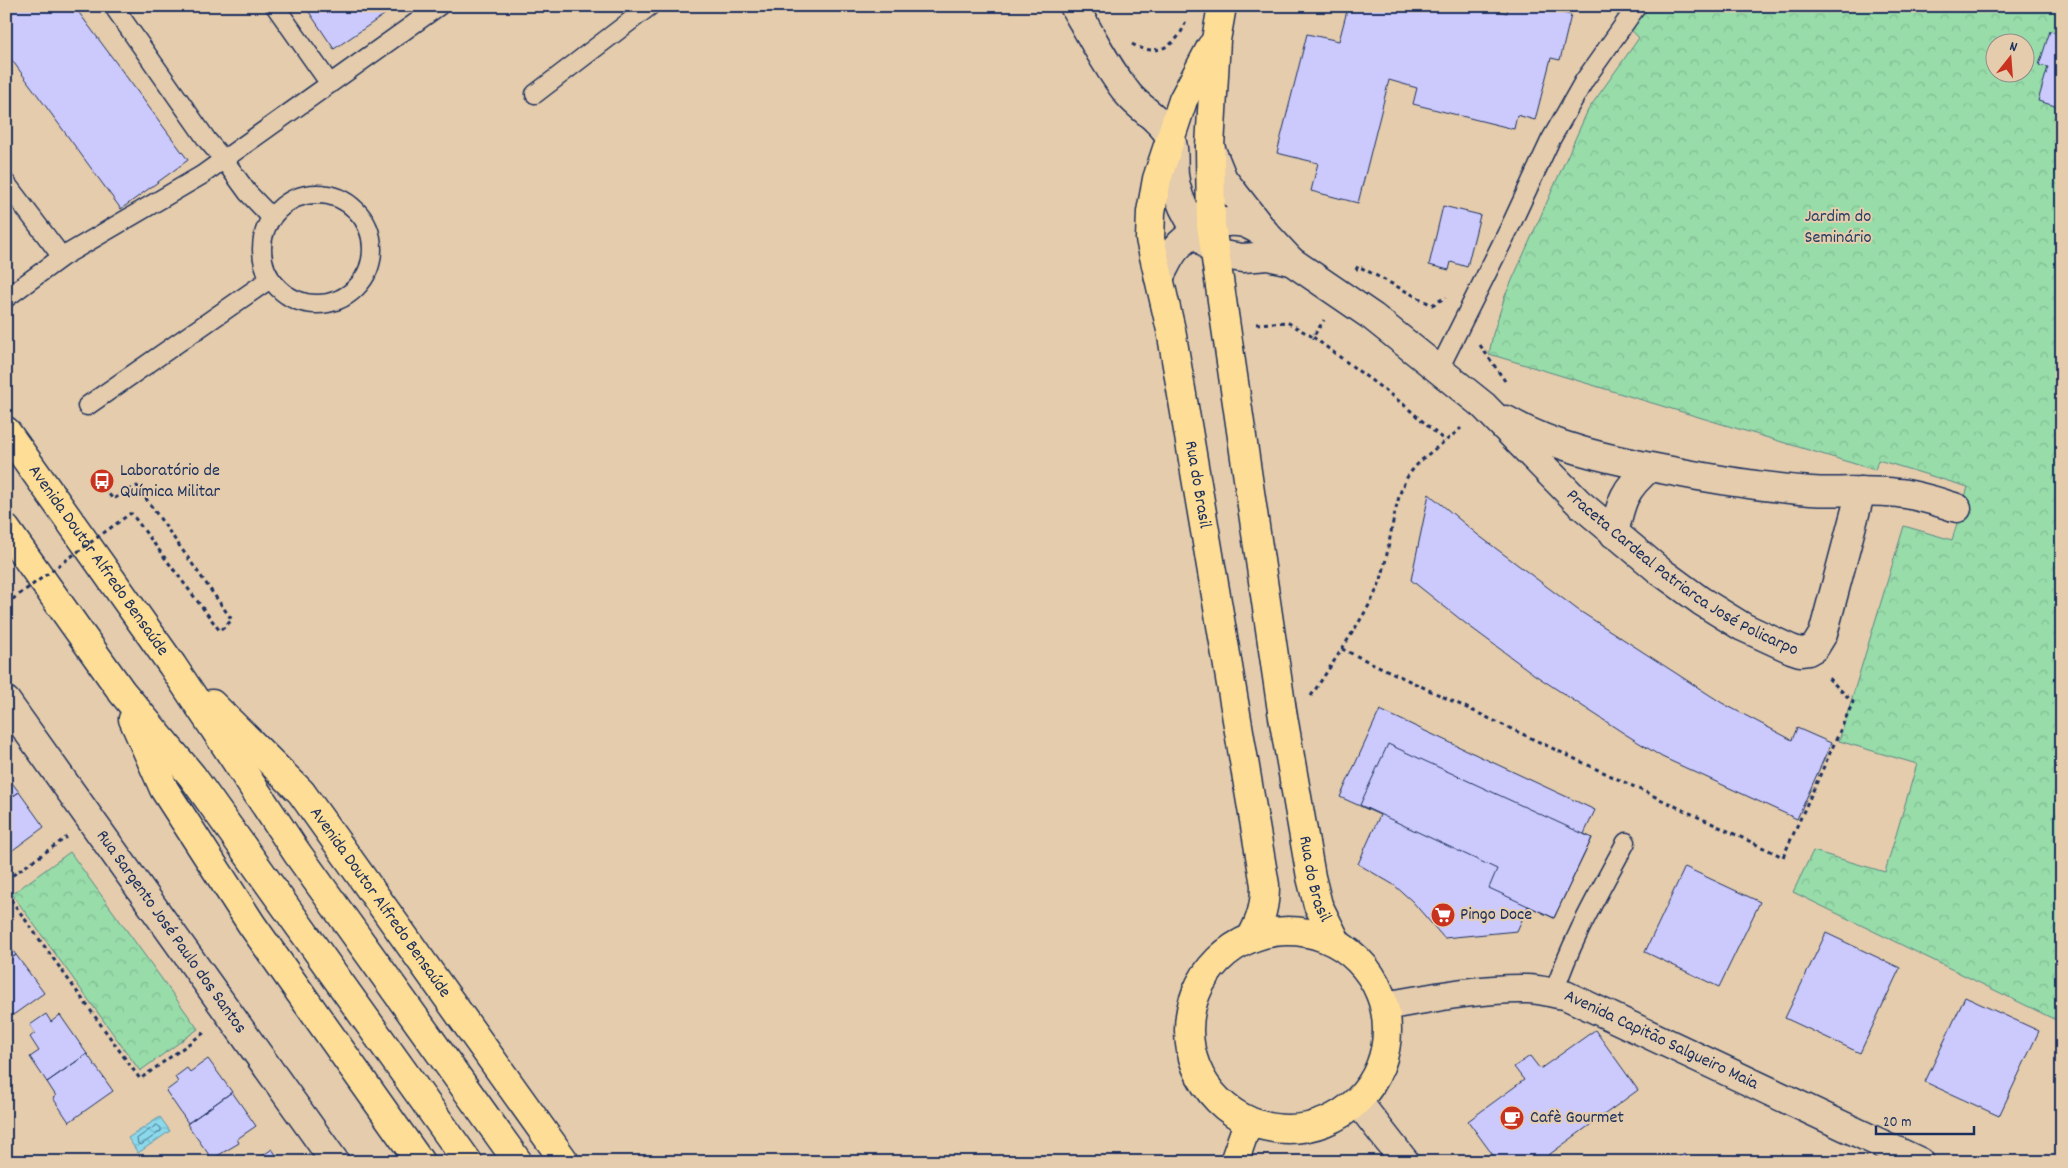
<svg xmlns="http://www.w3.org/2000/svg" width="2068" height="1168" font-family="Dekko,sans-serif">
	<defs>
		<pattern id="park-crowns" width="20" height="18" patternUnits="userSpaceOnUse" patternTransform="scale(1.25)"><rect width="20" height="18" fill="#97dca9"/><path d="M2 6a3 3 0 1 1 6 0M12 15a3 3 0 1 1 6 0" fill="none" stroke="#82bd94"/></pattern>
		<pattern id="water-waves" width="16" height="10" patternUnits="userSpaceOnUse" patternTransform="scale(1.25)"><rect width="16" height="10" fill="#8bd9ea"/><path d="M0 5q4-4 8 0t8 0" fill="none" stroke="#77bbcb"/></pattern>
	</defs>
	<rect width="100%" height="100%" fill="#e4ccac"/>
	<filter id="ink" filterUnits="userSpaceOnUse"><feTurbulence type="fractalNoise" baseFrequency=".02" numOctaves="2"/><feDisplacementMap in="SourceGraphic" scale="10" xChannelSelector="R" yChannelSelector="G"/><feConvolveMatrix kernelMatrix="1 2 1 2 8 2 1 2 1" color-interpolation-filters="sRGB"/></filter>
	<g filter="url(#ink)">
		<path fill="url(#park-crowns)" stroke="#598684" fill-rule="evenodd" d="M 1609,6 L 2062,6 L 2062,1023 L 1793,892 L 1813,851 L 1885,872 L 1917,764 L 1839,741 L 1904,526 L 1952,540 L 1968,487 L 1878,460 L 1875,470 L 1489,354 L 1493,334 L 1505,296 L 1588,110 L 1639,38 ZM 1996,42 L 2026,42 L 2026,72 L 1996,72 Z
			M 70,852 L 198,1029 L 140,1071 L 12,894 Z"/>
		<path fill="url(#water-waves)" stroke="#5e95b2" d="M 160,1117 L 170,1131 L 138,1153 L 128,1138 Z"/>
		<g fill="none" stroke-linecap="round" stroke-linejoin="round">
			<path stroke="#487396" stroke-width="1" d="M 157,1125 L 161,1128 L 161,1131 L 141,1145 L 138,1144 L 137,1139 Z"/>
		</g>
		<path fill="#cccafd" stroke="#1b2f5e" d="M 6,6 L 83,6 L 77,10 L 188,160 L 121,209 L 6,52 Z
			M 305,6 L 397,6 L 334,49 Z
			M 1359,6 L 1481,6 L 1507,13 L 1508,6 L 1533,6 L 1571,15 L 1560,60 L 1551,58 L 1535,120 L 1517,115 L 1514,129 L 1413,104 L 1417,88 L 1389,80 L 1358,203 L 1311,191 L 1318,163 L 1277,153 L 1307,34 L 1339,41 L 1348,7 L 1358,9 Z
			M 2062,27 L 2062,108 L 2038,101 L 2048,67 L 2039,65 L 2050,31 L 2060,34 Z
			M 1443,206 L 1480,215 L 1467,267 L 1451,262 L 1449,270 L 1429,265 Z
			M 1429,494 L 1478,535 L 1578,610 L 1722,703 L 1792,740 L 1797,728 L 1831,743 L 1797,819 L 1662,757 L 1625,734 L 1535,675 L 1465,623 L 1411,580 Z
			M 1380,710 L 1595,810 L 1584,834 L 1592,838 L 1554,918 L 1528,906 L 1517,931 L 1444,938 L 1412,901 L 1394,885 L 1358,864 L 1380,815 L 1340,797 Z
			M 1388,744 L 1592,838 L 1554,918 L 1489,888 L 1497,869 L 1360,805 Z
			M 6,775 L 19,792 L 6,801 Z
			M 19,792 L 44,827 L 6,855 L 6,801 Z
			M 1685,867 L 1760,902 L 1719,987 L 1645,952 Z
			M 1826,933 L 1900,968 L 1860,1053 L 1785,1018 Z
			M 6,941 L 16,955 L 6,962 Z
			M 16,955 L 44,993 L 13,1015 L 6,1006 L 6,962 Z
			M 1965,997 L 2039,1031 L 1999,1116 L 1925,1082 Z
			M 46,1014 L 51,1022 L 60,1015 L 87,1054 L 47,1082 L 30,1057 L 39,1051 L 30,1037 L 35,1033 L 30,1025 Z
			M 1595,1030 L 1638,1090 L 1539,1162 L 1498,1162 L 1468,1121 L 1524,1080 L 1514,1067 L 1530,1056 L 1540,1069 Z
			M 87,1054 L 113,1091 L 69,1122 L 53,1098 L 56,1096 L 47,1082 Z
			M 208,1059 L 232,1092 L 188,1123 L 166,1091 L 178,1082 L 175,1077 L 187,1068 L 190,1072 Z
			M 232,1092 L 256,1126 L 237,1139 L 239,1143 L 212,1159 L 187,1124 Z
			M 272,1149 L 281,1162 L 254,1162 Z
			M 1684,1153 L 1691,1162 L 1673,1162 Z"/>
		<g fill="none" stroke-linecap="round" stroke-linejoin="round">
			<defs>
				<path id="lane" d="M 118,6 L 116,10 L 207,140 L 224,160 L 248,193 L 272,218
					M 275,6 L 330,84
					M 535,94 L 650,6
					M 6,183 L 62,257
					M262 249a55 55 0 1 1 110 0a55 55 0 1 1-110 0Z
					M 6,298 L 62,257 L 202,175 L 439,6
					M 1439,369 L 1509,229 L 1550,141 L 1584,81 L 1637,6
					M 87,406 L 270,279
					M 1554,993 C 1571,940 1600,891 1626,842"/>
				<g id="street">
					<path d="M 1074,6 C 1091,36 1107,67 1128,94 C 1140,109 1161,119 1170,137 C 1175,146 1173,164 1174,175 C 1178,207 1195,230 1216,254 L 1243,258 L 1268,256 L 1291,261"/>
					<path id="s1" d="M 1210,147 L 1223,179 L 1265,233 L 1291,261 L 1373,317 L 1484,406 L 1579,503 L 1660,571 L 1701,601 L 1743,627 L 1791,649 L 1800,652 L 1808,651 L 1815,647 L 1823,634 L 1861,491"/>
					<path d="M 1159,278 C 1164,269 1168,259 1174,251 C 1189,231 1219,218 1244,223 C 1250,225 1258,230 1265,233"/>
					<path d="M 1506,420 C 1553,447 1608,459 1661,469 C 1711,479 1761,487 1811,491 C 1840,493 1869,489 1898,493 C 1919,495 1938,502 1957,508"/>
					<path d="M 1614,534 C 1621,501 1624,489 1650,467"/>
					<path id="s2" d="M 6,701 L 335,1162"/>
					<path id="s3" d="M 1385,1006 C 1431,998 1479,988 1527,989 C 1539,989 1552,993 1565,995 L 1920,1162"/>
					<path d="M 1358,1102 L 1405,1162"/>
				</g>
				<g id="primary">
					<path id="s4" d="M 1222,6 L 1216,40 L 1210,147 L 1211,225 L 1282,711 L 1311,877 L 1318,905 L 1337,943"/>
					<path id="s5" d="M 1211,47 L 1183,100 L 1157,179 L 1151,212 L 1150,239 L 1171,330 L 1265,885 C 1265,906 1261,920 1251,938"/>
					<circle cx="1288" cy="1030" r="99"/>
					<path d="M 1234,1162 L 1248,1122"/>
				</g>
				<g id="highway">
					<path id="s6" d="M 6,431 L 172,665 L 297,853 L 518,1162"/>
					<path d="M 6,529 L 122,692 L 192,776 L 468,1162"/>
					<path id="s7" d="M 212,704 L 301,792 L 565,1162"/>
					<path d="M 133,719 L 164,789 L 252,925 L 420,1162"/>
				</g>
			</defs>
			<use href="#lane" stroke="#1b2f5e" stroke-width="21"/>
			<use href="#street" stroke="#1b2f5e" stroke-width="31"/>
			<use href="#primary" stroke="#1b2f5e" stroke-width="31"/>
			<use href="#highway" stroke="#1b2f5e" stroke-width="31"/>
			<path stroke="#1b2f5e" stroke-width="3" stroke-dasharray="4 4" stroke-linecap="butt" d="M 1132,44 C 1156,58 1179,46 1186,20
				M 1356,270 L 1358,266 L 1432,305 L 1446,297
				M 1256,324 L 1287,322 L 1313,337 L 1324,320
				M 1313,337 L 1403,404 L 1445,441
				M 1480,345 L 1505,381
				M 99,482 L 113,499 L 137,486 L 232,620 L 220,631 L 131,513
				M 1342,649 C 1356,626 1372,604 1381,579 C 1390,551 1393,499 1408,476 C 1422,455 1444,444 1461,428
				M 1311,696 L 1342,649 L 1783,857 L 1853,702 L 1826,676
				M 6,880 L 67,837
				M 6,893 L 140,1079 L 205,1032"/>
			<use href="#lane" stroke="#e4ccac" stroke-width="18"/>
			<use href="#street" stroke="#e4ccac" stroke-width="28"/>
			<use href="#primary" stroke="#fedd96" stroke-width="28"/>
			<use href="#highway" stroke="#fedd96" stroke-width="28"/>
			<path stroke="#1b2f5e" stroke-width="3" stroke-dasharray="4 4" stroke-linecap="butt" d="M 6,604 L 131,513"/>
		</g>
	</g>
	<defs>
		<symbol id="bus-disc" viewBox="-11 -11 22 22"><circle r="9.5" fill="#c8321e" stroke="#e4ccac"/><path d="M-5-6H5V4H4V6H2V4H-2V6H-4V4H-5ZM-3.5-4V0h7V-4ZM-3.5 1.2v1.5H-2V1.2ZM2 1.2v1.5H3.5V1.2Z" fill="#fff"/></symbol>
		<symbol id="supermarket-disc" viewBox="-11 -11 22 22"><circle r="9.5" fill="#c8321e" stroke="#e4ccac"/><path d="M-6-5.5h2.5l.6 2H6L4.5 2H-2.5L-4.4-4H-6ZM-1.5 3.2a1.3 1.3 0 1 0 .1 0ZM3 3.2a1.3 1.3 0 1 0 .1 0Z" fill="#fff"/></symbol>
		<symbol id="cafe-disc" viewBox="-11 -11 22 22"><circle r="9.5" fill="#c8321e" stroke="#e4ccac"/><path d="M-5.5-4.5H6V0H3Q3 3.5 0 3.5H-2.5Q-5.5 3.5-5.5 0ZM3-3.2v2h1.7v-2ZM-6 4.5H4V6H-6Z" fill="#fff"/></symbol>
	</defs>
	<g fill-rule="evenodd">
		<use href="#bus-disc" x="88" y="467" width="28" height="28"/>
		<use href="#supermarket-disc" x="1429" y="901" width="28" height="28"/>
		<use href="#cafe-disc" x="1498" y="1104" width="28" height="28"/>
	</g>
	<g text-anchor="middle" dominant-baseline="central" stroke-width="4" stroke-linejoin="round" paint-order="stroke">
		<g font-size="18" fill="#274066" stroke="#e4ccac">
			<text x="1838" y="217">Jardim do<tspan x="1838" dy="21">Seminário</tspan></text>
		</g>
		<g font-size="18" fill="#1b2f5e" stroke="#e4ccac" text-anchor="start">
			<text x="120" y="471">Laboratório de<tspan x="120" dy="21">Química Militar</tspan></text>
			<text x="1460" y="915">Pingo Doce</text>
			<text x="1530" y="1118">Cafè Gourmet</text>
		</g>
		<g font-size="18" fill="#1b2f5e" stroke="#e4ccac">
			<text stroke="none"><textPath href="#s5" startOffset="454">Rua do Brasil</textPath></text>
			<text stroke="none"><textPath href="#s6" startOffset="159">Avenida Doutor Alfredo Bensaúde</textPath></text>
			<text stroke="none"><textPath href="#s1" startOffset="644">Praceta Cardeal Patriarca José Policarpo</textPath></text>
			<text stroke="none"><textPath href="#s4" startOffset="882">Rua do Brasil</textPath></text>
			<text stroke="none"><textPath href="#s7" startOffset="261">Avenida Doutor Alfredo Bensaúde</textPath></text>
			<text stroke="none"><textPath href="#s2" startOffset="284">Rua Sargento José Paulo dos Santos</textPath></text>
			<text stroke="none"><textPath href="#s3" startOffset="288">Avenida Capitão Salgueiro Maia</textPath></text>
		</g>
	</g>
	<rect width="2068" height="1168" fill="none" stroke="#e4ccac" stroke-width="25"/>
	<rect x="12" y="12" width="2043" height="1143" fill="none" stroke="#1b2f5e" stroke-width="2" filter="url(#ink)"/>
	<g transform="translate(2010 58) rotate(17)"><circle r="24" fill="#e4ccac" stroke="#948d8d"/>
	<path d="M0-4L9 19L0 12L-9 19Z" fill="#c8321e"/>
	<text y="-8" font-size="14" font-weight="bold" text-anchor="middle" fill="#1b2f5e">N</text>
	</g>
	<path d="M1876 1126v8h98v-8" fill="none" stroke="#1b2f5e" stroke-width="2.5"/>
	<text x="1883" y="1126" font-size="15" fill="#1b2f5e" stroke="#e4ccac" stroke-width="4" paint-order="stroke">20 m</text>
</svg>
